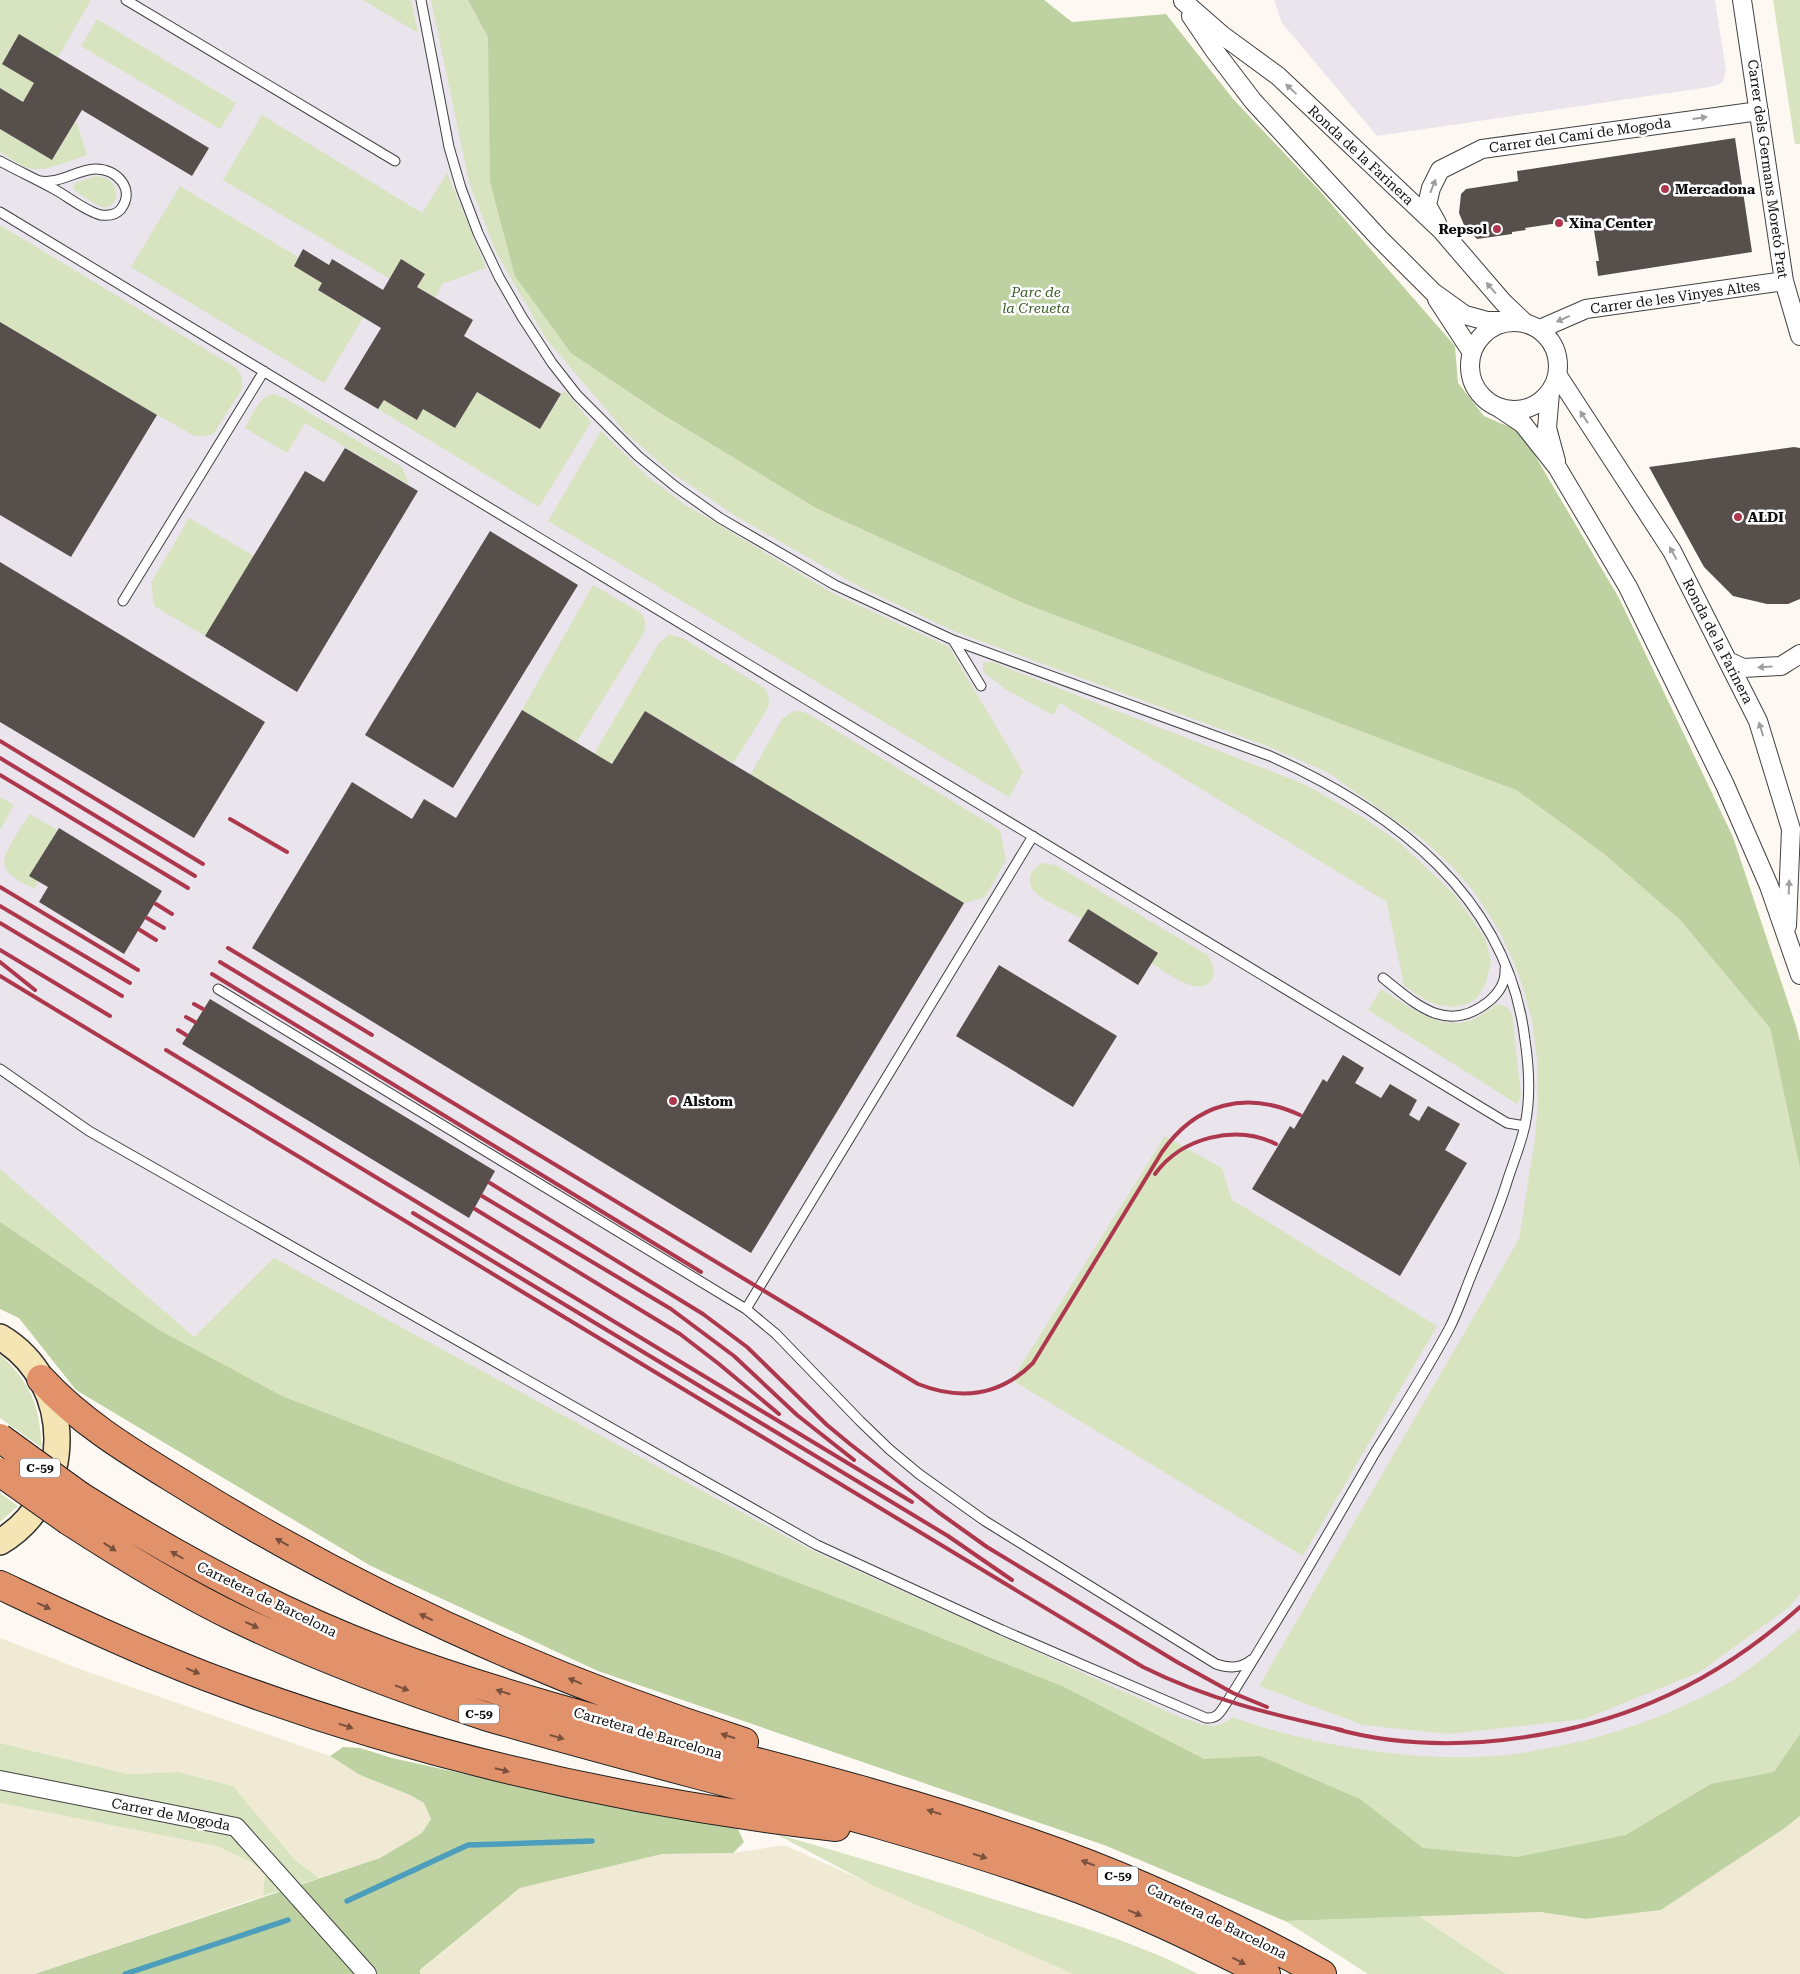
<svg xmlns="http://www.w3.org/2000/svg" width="1800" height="1974" font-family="'Roboto Serif',serif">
	<rect width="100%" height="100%" fill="#fdf9f2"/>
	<path fill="#eae4ec" d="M 0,0 L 468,0 L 489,37 L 1516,790 L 1800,1169 L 1800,1766 L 1554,1876 L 414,1462 L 0,1232 Z
		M 1274,0 L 1715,0 L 1726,71 L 1722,83 L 1710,87 L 1377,136 L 1282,23 Z"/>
	<path fill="#f0ead4" d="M 0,1638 L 88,1672 L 330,1756 L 360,1775 L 410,1795 L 424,1803 L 431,1819 L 422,1833 L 380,1858 L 319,1878 L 295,1860 L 233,1786 L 178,1772 L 128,1774 L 0,1743 Z
		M 0,1803 L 216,1846 L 249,1861 L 265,1873 L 263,1896 L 35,1974 L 0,1974 Z
		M 1800,1816 L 1800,1974 L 1506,1974 L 1419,1916 L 1540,1912 L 1586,1919 L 1661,1910 L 1782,1830 Z
		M 784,1845 L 1073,1974 L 420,1974 L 420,1971 L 520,1888 L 662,1854 L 733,1853 Z"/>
	<path fill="#d7e4bf" d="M 0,0 L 91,0 L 58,57 L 19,35 L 2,63 L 34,83 L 23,102 L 0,88 Z
		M 363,0 L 411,0 L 418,33 Z
		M 431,0 L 468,0 L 489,37 L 490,182 L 818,509 L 1023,603 L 1516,790 L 1604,854 L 1680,920 L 1770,1028 L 1800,1169 L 1800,1594 L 1789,1607 L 1700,1672 L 1584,1719 L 1449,1734 L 1363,1725 L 1259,1686 L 1519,1239 L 1535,1139 L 1538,1100 L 1537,1059 L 1532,1020 L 1523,988 L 1513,960 L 1500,932 L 1475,893 L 1451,865 L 1422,839 L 1327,772 L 1267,746 L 956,632 L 860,587 L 737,517 L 668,470 L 626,433 L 547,340 L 497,254 L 469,182 Z
		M 1773,0 L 1800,0 L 1800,144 L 1795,144 Z
		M 97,19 L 236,103 L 220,129 L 81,46 Z
		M 262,115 L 422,213 L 447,173 L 486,268 L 442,284 L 435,298 L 417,287 L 425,273 L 402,260 L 390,279 L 223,180 Z
		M 76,121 L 87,155 C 72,160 43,173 28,168 C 18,165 9,157 0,152 L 0,129 L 52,160 Z
		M 96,176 C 125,178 120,214 99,206 C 96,205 92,202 89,200 C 83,196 77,193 73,188 L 75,183 Z
		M 180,186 L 298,257 L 294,266 L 322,283 L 318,290 L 363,318 L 324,383 L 131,267 Z
		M 0,225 L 236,368 C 242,375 243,380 242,389 L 214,433 L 207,436 L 195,436 L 157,415 L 0,322 Z
		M 564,390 L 591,422 L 539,507 L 378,409 L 384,400 L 416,420 L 423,409 L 455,428 L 477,392 L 540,429 Z
		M 272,394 L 283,397 L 402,467 L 409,485 L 305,423 L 287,453 L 245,428 C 252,416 258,398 272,394 Z
		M 601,431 L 647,476 L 684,504 L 832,593 L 949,647 L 1023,772 L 1009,797 L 548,521 Z
		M 189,518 L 254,556 L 205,636 L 154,606 L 151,583 Z
		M 593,585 L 641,613 C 646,620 646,625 644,633 L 576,743 L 522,710 Z
		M 669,635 L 683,638 L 764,688 C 769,694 770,699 768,708 L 733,763 L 645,711 L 612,764 L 594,754 L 659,643 Z
		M 983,662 L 992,662 L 1304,784 L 1364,818 L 1400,843 L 1455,895 L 1485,938 L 1491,961 L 1486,983 L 1477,998 L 1467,1004 L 1454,1007 L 1438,1005 L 1424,999 L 1404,986 L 1387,902 L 1060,703 L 1053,715 L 1007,690 L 983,672 Z
		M 799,711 L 807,713 L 1000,830 L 1006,860 L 985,897 L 964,903 L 750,775 L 782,719 L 792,712 Z
		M 0,797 L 14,805 L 0,830 Z
		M 30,814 L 57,830 L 30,876 L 39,881 L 34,889 C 25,884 10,878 5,867 C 0,854 23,826 30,814 Z
		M 1042,863 L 1056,865 L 1207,955 C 1212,962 1216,969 1213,977 C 1203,1002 1165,971 1151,963 L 1158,953 L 1088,909 L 1082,919 C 1070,912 1045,902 1036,893 C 1025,883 1030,869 1042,863 Z
		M 1381,989 C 1408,1006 1440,1033 1474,1019 C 1482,1015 1490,1009 1497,1004 L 1506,1006 L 1512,1013 L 1521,1096 L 1517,1104 L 1368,1010 Z
		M 1165,1136 L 1222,1168 L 1232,1200 L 1437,1326 L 1303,1556 L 1012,1380 Z
		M 0,1169 L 194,1337 L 274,1258 L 809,1549 L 1182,1718 C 1201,1723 1216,1733 1232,1717 C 1316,1747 1417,1763 1507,1755 C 1519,1754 1532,1751 1544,1749 C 1607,1738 1669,1716 1725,1685 C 1752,1669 1776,1647 1800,1628 L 1800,1766 L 1777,1799 L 1469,1877 L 414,1462 L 214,1372 L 0,1232 Z
		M 0,1354 C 32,1385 39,1404 42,1448 L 0,1418 Z
		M 0,1493 L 18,1506 L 0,1522 Z
		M 0,1743 L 128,1774 L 178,1772 L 233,1786 L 295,1860 L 319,1878 L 263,1896 L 265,1873 L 249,1861 L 216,1846 L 0,1803 Z
		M 776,1834 C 854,1856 932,1880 1009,1904 C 1073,1924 1139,1943 1198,1974 L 1073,1974 L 874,1886 Z
		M 1419,1916 L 1506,1974 L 1368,1974 L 1285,1921 Z"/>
	<path fill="#bdd2a0" d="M 468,0 L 1044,0 L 1072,22 L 1166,14 L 1234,100 L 1319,190 L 1455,346 L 1458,383 L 1484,416 L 1521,432 L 1619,598 L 1733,837 L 1796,1026 L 1800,1042 L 1800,1169 L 1770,1028 L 1680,920 L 1604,854 L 1516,790 L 1023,603 L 818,509 L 662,414 L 571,353 L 515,276 L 490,182 L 488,37 Z
		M 0,1222 L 159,1330 L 284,1397 L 513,1485 L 718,1552 L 896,1620 L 1064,1687 L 1204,1759 L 1260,1756 L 1360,1799 L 1423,1848 L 1517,1857 L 1626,1835 L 1711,1784 L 1774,1772 L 1800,1734 L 1800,1816 L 1782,1830 L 1661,1910 L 1586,1919 L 1540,1912 L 1285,1921 L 1104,1845 L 598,1671 L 371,1566 L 76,1390 L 19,1318 L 0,1309 Z
		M 343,1747 L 360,1748 L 392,1758 L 460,1773 L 724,1824 L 738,1829 L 744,1842 L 733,1853 L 662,1854 L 520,1888 L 420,1970 L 420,1974 L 35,1974 L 380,1858 L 422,1833 L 431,1819 L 424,1803 L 410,1795 L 360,1775 L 330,1756 Z"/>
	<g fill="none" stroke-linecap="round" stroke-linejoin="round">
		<path stroke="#4d9ebc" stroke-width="5.5" d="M 347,1901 L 468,1845 L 592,1841
			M 125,1974 L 288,1920"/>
	</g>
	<path fill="#564f4c" d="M 19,34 L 209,148 L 192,176 L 82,110 L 52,160 L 0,129 L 0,88 L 23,102 L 34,83 L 2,64 Z
		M 1735,138 L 1752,252 L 1598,276 L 1596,261 L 1599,261 L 1592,218 L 1525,228 L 1526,230 L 1512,232 L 1512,234 L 1477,239 L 1464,225 L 1459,213 L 1461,194 L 1466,189 L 1518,181 L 1517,171 Z
		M 303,249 L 329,265 L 332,259 L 383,290 L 401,259 L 425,274 L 417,287 L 473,320 L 464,336 L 561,394 L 540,429 L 477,392 L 455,428 L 423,409 L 417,420 L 384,400 L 378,409 L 344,389 L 381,328 L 318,290 L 322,283 L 294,266 Z
		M 0,322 L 157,415 L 71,557 L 0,515 Z
		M 1794,447 L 1800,448 L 1800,599 L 1788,604 L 1767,604 L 1733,596 L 1704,567 L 1649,467 Z
		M 345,448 L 418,491 L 297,692 L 205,636 L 305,471 L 324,482 Z
		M 490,531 L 578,585 L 453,788 L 365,735 Z
		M 0,562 L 265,722 L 194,838 L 0,722 Z
		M 522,710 L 612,764 L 645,711 L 964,903 L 751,1253 L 252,948 L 352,782 L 412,819 L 424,799 L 456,818 Z
		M 59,828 L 162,891 L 124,954 L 39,902 L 48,887 L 29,876 Z
		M 1088,909 L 1158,953 L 1138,985 L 1068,941 Z
		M 999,965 L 1117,1036 L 1073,1107 L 956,1036 Z
		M 210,999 L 495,1171 L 469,1218 L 182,1044 Z
		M 1343,1055 L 1364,1068 L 1355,1083 L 1381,1098 L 1390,1084 L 1417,1100 L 1409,1115 L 1419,1121 L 1428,1106 L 1460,1124 L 1445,1150 L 1467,1163 L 1400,1276 L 1252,1189 L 1290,1126 L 1294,1129 L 1323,1079 L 1327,1082 Z"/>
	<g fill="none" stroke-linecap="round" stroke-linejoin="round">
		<defs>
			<path id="lane" d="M 126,0 L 395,161
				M 0,161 C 18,171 36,179 54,189 C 67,196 87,212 101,215 C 109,216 116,215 121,209 C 136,189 116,168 95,169 C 76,170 60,184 40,181
				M 0,212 L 1507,1123 L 1525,1126
				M 123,601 L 264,371
				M 953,640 L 981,686
				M 1033,836 L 746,1309 L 776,1334 L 860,1421 L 889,1449 L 919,1474 L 985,1521 L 1216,1664 C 1228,1668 1241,1669 1251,1660
				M 1383,978 C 1416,1004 1446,1035 1488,1002 C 1499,993 1506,983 1505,969
				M 218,989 L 746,1309
				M 0,1069 L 89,1131 L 817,1545 L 1002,1630 L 1206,1718 C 1218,1719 1221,1711 1227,1702 C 1279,1620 1327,1535 1376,1451 C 1401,1411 1427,1370 1449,1329 C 1458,1312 1464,1293 1471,1276 C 1483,1246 1496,1216 1506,1185 C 1512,1165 1521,1145 1525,1125 C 1531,1097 1529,1067 1525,1040 C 1508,896 1393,811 1270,756 L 953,640 L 835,585 L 720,518 L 676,487 L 638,456 L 577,395 L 552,363 L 522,317 L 499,277 L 478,233 L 461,188 L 449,147 L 421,0"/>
			<path id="street" d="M 1742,0 L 1784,281 L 1800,336
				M 1183,1 L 1222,35 L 1278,76 L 1441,230 L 1503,302 L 1525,323
				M 1191,16 L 1214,50 L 1253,101 L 1379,238 L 1433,292 L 1465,315 L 1487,321 L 1509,321
				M 1437,223 L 1427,205 L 1431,188 L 1440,170 L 1482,149 L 1759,111
				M 1437,299 L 1471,351
				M1470 366a44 44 0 1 1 88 0a44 44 0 1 1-88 0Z
				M 1540,329 L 1586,309 L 1784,281
				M 1558,376 L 1672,551 L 1758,721 L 1791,829 L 1787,926
				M 1550,393 L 1547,428 L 1556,461
				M 1499,408 L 1523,424 L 1557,467 L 1628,587 L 1725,785 L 1769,886 L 1800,975
				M 1728,661 L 1743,668 L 1781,666 L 1800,654
				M 0,1780 L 236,1827 L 367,1974"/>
			<path id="secondary" d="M 0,1337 C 76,1382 76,1497 0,1542"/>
			<path id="highway" d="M 41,1379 C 84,1426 139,1457 192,1490 C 365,1596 551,1680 744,1742
				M 80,1496 C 177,1557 277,1612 384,1652 C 594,1730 817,1768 1028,1842 C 1130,1877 1227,1922 1322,1974
				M 69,1521 C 123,1556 178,1590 236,1618 C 317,1657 400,1688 485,1716 C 675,1772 871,1815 1058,1881 C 1129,1906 1198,1940 1266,1974
				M 0,1585 C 68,1617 135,1649 205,1676 C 410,1754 618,1802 836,1827"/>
		</defs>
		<use href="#lane" stroke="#414141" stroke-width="11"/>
		<use href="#street" stroke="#414141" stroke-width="20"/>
		<use href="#secondary" stroke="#303030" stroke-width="28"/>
		<use href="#highway" stroke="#1f1f1f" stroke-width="30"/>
		<use href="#lane" stroke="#fff" stroke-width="9"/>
		<use href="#street" stroke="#fff" stroke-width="18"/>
		<use href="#secondary" stroke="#f5e5b5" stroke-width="25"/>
		<use href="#highway" stroke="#e1926b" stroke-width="28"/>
		<path stroke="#ad384d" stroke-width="4" d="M 0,741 L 203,864
			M 0,758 L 195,876
			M 0,775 L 188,888
			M 230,819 L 287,852
			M 0,887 L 138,970
			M 156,904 L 172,914
			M 0,906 L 130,983
			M 147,918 L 164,928
			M 0,923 L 122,996
			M 140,930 L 156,940
			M 228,948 L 372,1035
			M 0,950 L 110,1016
			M 0,962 L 35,990
			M 220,962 L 918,1384 C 961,1401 1000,1396 1033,1363 L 1162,1152 C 1196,1103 1246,1090 1300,1115
			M 212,974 L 701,1272
			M 0,976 L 1143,1667 C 1207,1699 1273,1715 1342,1730
			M 194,1004 L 203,1009
			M 186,1017 L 195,1022
			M 178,1030 L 186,1035
			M 166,1050 L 912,1502
			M 1155,1174 C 1182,1137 1236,1124 1276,1144
			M 490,1183 L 703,1314 L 747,1347 L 827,1425 L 850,1444 L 938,1512 L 987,1547 L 1177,1662 L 1233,1693 L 1267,1707
			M 482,1196 L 671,1309 L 734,1356 L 797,1415 L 854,1460
			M 475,1209 L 680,1334 L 719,1364 L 779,1414
			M 413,1213 L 948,1536 L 1012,1580
			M 1336,1729 C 1382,1742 1434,1745 1482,1742 C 1607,1732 1707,1690 1800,1607"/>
		<defs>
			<path id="highway-bridge" d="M 0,1438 L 80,1496
				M 0,1472 L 69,1521"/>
		</defs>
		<use href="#highway-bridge" stroke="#1f1f1f" stroke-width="30" stroke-linecap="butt"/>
		<use href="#highway-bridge" stroke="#e1926b" stroke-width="28"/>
	</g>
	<defs><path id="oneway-solid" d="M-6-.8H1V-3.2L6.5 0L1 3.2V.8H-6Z" transform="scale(1.25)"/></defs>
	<g fill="#9f9f9f">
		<use href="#oneway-solid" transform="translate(1291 89) rotate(-137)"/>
		<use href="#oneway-solid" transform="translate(1700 118) rotate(-8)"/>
		<use href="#oneway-solid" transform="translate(1433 186) rotate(-68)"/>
		<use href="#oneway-solid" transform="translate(1491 288) rotate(-131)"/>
		<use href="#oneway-solid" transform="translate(1563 319) rotate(156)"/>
		<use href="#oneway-solid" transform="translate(1584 417) rotate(-123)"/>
		<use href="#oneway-solid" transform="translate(1673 553) rotate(-119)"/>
		<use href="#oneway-solid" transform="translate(1765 667) rotate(177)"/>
		<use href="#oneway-solid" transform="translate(1761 729) rotate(-107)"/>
		<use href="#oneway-solid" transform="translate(1789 887) rotate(-88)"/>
	</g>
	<g fill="#78503c">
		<use href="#oneway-solid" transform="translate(282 1542) rotate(-151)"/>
		<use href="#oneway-solid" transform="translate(110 1547) rotate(33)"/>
		<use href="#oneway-solid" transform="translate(177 1555) rotate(-150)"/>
		<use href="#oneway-solid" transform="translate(44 1606) rotate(25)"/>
		<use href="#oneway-solid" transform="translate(426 1617) rotate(-154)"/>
		<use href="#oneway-solid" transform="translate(252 1625) rotate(25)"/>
		<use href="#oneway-solid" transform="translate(193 1671) rotate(22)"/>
		<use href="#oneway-solid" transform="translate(575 1681) rotate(-158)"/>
		<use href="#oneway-solid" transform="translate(402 1688) rotate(20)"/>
		<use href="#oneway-solid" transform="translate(503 1692) rotate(-163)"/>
		<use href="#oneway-solid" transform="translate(346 1726) rotate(17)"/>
		<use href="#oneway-solid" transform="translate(728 1736) rotate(-162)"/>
		<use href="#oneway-solid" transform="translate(557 1737) rotate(16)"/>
		<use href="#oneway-solid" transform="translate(502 1770) rotate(14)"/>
		<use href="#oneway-solid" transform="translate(934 1812) rotate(-163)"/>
		<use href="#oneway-solid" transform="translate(980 1856) rotate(18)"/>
		<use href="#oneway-solid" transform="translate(1088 1863) rotate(-159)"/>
		<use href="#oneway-solid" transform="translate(1135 1913) rotate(23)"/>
		<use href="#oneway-solid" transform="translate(1239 1961) rotate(27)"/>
	</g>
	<g fill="#ad384d" stroke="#fff" stroke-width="2">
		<circle cx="1665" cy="189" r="5"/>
		<circle cx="1559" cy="223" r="5"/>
		<circle cx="1497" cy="229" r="5"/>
		<circle cx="1738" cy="517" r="5"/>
		<circle cx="673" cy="1101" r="5"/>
	</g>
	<g text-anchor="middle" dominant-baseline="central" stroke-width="5" stroke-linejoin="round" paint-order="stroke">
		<g fill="#fff" stroke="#565656" stroke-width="1">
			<rect x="20" y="1458.5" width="40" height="19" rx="4"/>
			<rect x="459" y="1704.5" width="40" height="19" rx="4"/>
			<rect x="1098" y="1866.5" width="40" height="19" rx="4"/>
		</g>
		<g font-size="12" font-weight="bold" fill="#0e0e0e">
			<text x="40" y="1468">C-59</text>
			<text x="479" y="1714">C-59</text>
			<text x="1118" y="1876">C-59</text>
		</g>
		<g font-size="14" fill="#0e0e0e" stroke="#fff">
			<text transform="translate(1580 135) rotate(-8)">Carrer del Camí de Mogoda</text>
			<text transform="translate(1361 155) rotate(43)">Ronda de la Farinera</text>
			<text transform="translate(1768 169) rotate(82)">Carrer dels Germans Moretó Prat</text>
			<text transform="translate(1675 297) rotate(-8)">Carrer de les Vinyes Altes</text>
			<text transform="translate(1718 641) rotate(63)">Ronda de la Farinera</text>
			<text transform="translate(267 1599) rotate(26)">Carretera de Barcelona</text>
			<text transform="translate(648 1733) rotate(16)">Carretera de Barcelona</text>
			<text transform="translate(171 1814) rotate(11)">Carrer de Mogoda</text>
			<text transform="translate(1217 1921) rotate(26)">Carretera de Barcelona</text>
		</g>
		<g font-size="14" font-weight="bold" fill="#0e0e0e" stroke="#fff" text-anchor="start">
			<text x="1675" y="189">Mercadona</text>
			<text x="1569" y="223">Xina Center</text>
			<text x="1487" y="229" text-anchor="end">Repsol</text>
			<text x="1748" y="517">ALDI</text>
			<text x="683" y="1101">Alstom</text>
		</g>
		<g font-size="14" font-style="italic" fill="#395e27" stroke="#fff">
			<text x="1036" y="292">Parc de<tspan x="1036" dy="16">la Creueta</tspan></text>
		</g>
	</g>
</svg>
